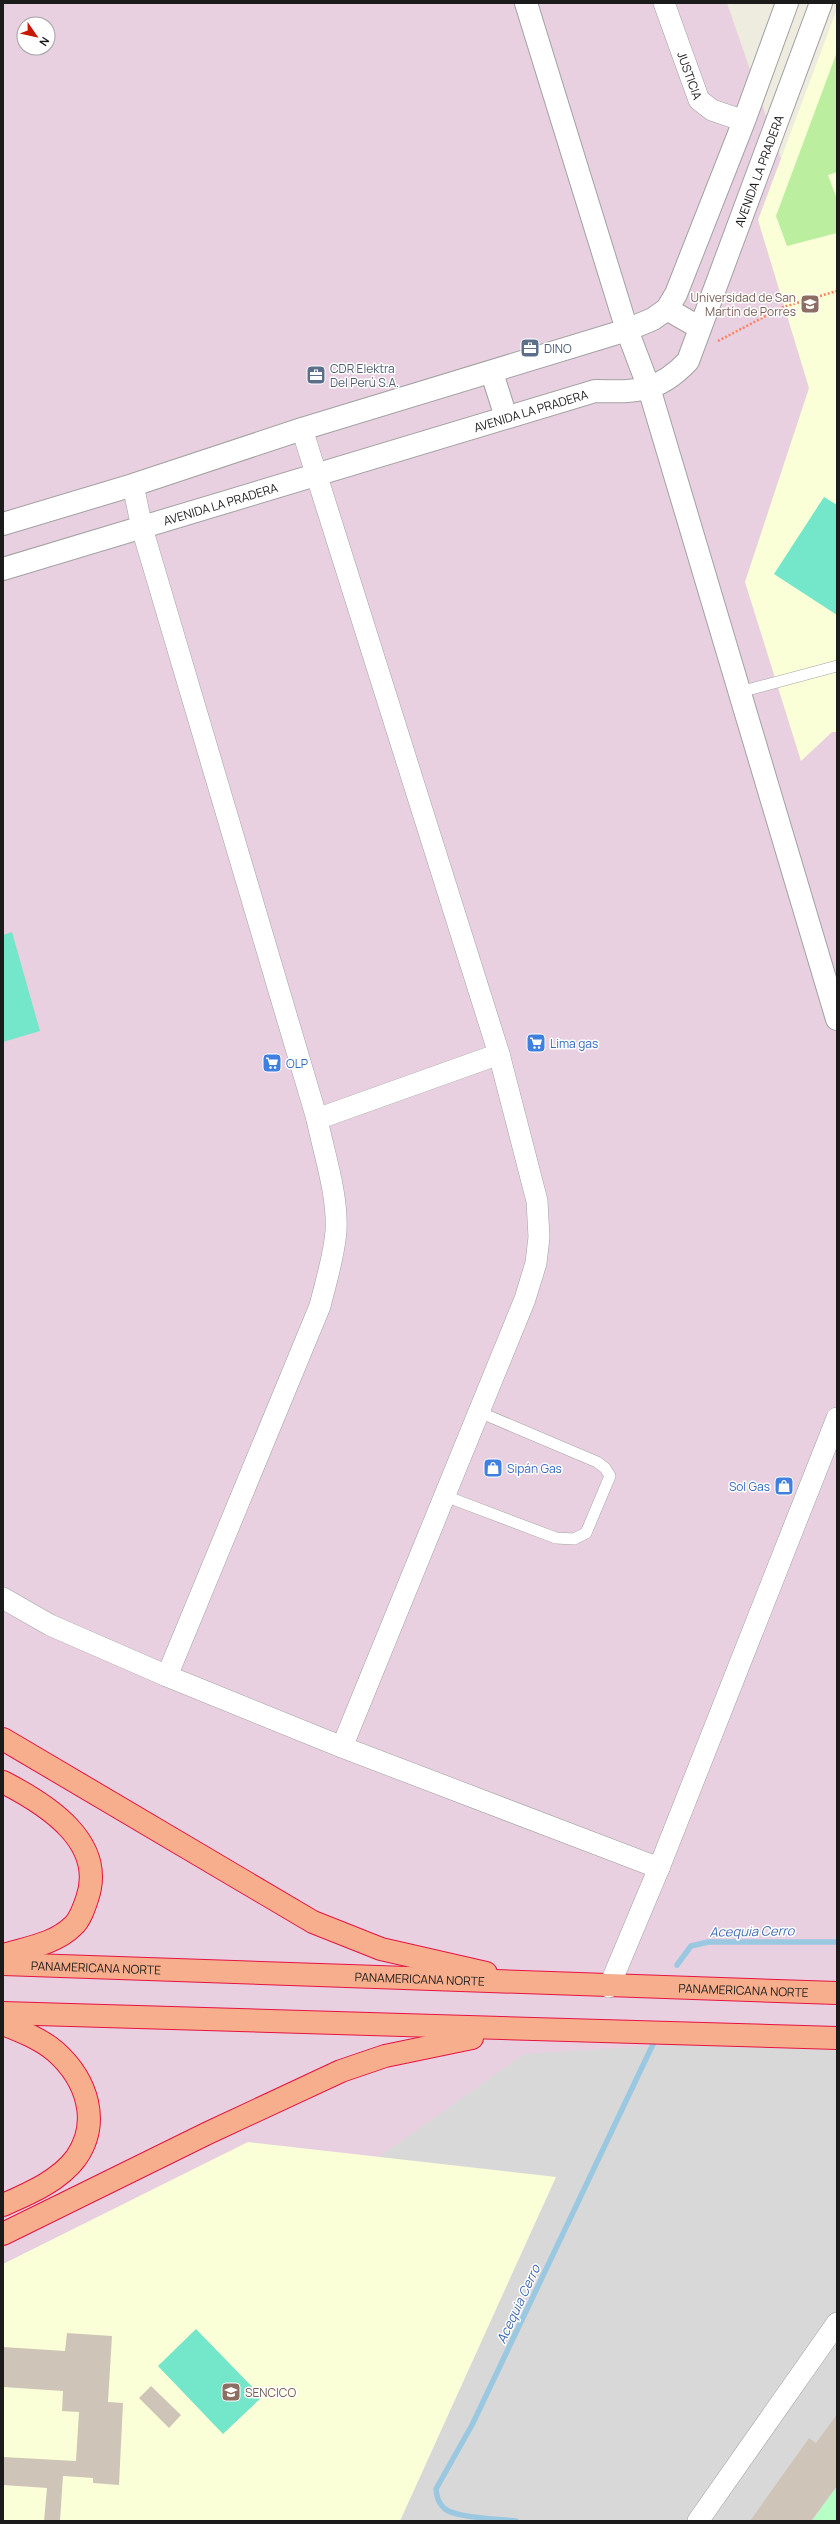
<svg xmlns="http://www.w3.org/2000/svg" width="840" height="2524" font-family="Manrope,sans-serif">
	<rect width="100%" height="100%" fill="#eeebdf"/>
	<path fill="#d9d8d8" d="M 3,1875 L 837,1957 L 837,2521 L 3,2521 Z"/>
	<path fill="#e8d0e1" fill-rule="evenodd" d="M 3,3 L 727,3 L 837,321 L 837,2034 L 524,2054 L 3,2423 ZM 24,24 L 48,24 L 48,48 L 24,48 Z"/>
	<path fill="#faffd7" d="M 837,9 L 837,732 L 832,732 L 801,761 L 745,582 L 809,388 L 758,220 Z
		M 248,2142 L 556,2177 L 400,2521 L 3,2521 L 3,2264 Z"/>
	<path fill="#bcee9f" d="M 837,52 L 837,172 L 828,175 L 837,199 L 837,233 L 787,246 L 776,216 Z"/>
	<path fill="#b6ffc5" d="M 837,2486 L 837,2521 L 812,2521 Z"/>
	<path fill="#74e6c9" d="M 824,497 L 837,505 L 837,615 L 774,574 Z
		M 12,932 L 40,1031 L 3,1042 L 3,935 Z
		M 196,2329 L 262,2397 L 223,2434 L 158,2366 Z"/>
	<g fill="none" stroke-linecap="round" stroke-linejoin="round">
		<path stroke="#9bc8e1" stroke-width="5.5" d="M 677,1965 L 691,1946 L 708,1942 L 837,1942
			M 516,2521 C 499,2519 457,2518 445,2509 C 438,2503 437,2497 436,2489 L 472,2425 L 655,2040"/>
	</g>
	<path fill="#cec5b8" d="M 67,2333 L 112,2336 L 108,2402 L 123,2403 L 119,2485 L 93,2483 L 93,2478 L 63,2476 L 60,2521 L 44,2521 L 47,2488 L 3,2485 L 3,2457 L 76,2461 L 79,2412 L 62,2411 L 63,2391 L 3,2387 L 3,2347 L 65,2351 Z
		M 151,2386 L 181,2415 L 169,2428 L 139,2398 Z
		M 837,2414 L 837,2486 L 811,2521 L 750,2521 L 809,2438 L 816,2443 Z"/>
	<g fill="none" stroke-linecap="round" stroke-linejoin="round">
		<defs>
			<path id="service" d="M 740,692 L 837,666
				M 445,1496 L 556,1538 L 574,1539 L 586,1533 L 610,1476 L 605,1468 L 597,1462 L 479,1412"/>
			<g id="minor">
				<path id="s1" d="M 664,3 L 699,100 L 712,110 L 744,121"/>
				<path d="M 302,429 L 499,1054 L 537,1201 L 539,1237 L 536,1263 L 525,1299 L 342,1747"/>
				<path d="M 133,485 L 142,528 L 317,1119 C 324,1154 338,1194 336,1231 C 334,1257 326,1281 320,1306 L 167,1676"/>
				<path d="M 317,1119 L 499,1054"/>
				<path d="M 3,1598 L 50,1625 L 167,1676 L 342,1747 L 659,1868"/>
				<path d="M 609,1987 L 659,1868 L 837,1418"/>
				<path d="M 698,2521 L 837,2323"/>
			</g>
			<g id="tertiary">
				<path d="M 526,3 L 627,330 L 649,388 L 837,1019"/>
				<path d="M 667,309 L 700,328"/>
				<path d="M 492,373 L 506,417"/>
				<path d="M 3,524 L 133,485 L 302,429 L 627,330 L 653,319 L 667,309 L 676,294 L 744,121 L 787,3"/>
				<path id="s2" d="M 3,569 L 595,391 C 636,392 658,393 688,361 L 821,3"/>
			</g>
			<g id="trunk">
				<path d="M 3,1739 L 313,1922 L 381,1949 L 486,1973"/>
				<path d="M 3,1782 C 46,1804 107,1842 87,1899 C 84,1908 80,1920 73,1926 C 55,1944 26,1948 3,1955"/>
				<path id="s3" d="M 3,1964 L 837,1993"/>
				<path d="M 3,2013 L 837,2038"/>
				<path d="M 3,2024 C 21,2031 41,2039 56,2052 C 87,2080 101,2122 76,2158 C 59,2181 28,2194 3,2205"/>
				<path d="M 3,2234 L 208,2133 L 341,2071 L 385,2056 L 472,2038"/>
			</g>
		</defs>
		<use href="#service" stroke="#a2a2a2" stroke-width="12"/>
		<use href="#minor" stroke="#a2a2a2" stroke-width="22"/>
		<use href="#tertiary" stroke="#a2a2a2" stroke-width="24"/>
		<use href="#trunk" stroke="#e61340" stroke-width="24"/>
		<path stroke="#ff845f" stroke-width="2.5" stroke-dasharray="2 2" stroke-linecap="butt" d="M 718,341 L 783,307 L 837,291"/>
		<use href="#service" stroke="#fff" stroke-width="11"/>
		<use href="#minor" stroke="#fff" stroke-width="21"/>
		<use href="#tertiary" stroke="#fff" stroke-width="22"/>
		<use href="#trunk" stroke="#f6ae8c" stroke-width="22"/>
	</g>
	<defs>
		<symbol id="university-square" viewBox="-11 -11 22 22"><rect x="-9" y="-9" width="18" height="18" rx="4" fill="#8d6e63" stroke="#fff"/><path d="M0-5L7-2L0 1L-7-2ZM-4 1L0 2.5L4 1V4Q0 6-4 4Z" fill="#fff"/></symbol>
		<symbol id="office-square" viewBox="-11 -11 22 22"><rect x="-9" y="-9" width="18" height="18" rx="4" fill="#5c6f8a" stroke="#fff"/><path d="M-6-3h4V-5.5h4V-3h4V5H-6ZM-1-4.5V-3h2v-1.5ZM-6 0V1H6V0Z" fill="#fff"/></symbol>
		<symbol id="supermarket-square" viewBox="-11 -11 22 22"><rect x="-9" y="-9" width="18" height="18" rx="4" fill="#3f7fe0" stroke="#fff"/><path d="M-6-5.5h2.5l.6 2H6L4.5 2H-2.5L-4.4-4H-6ZM-1.5 3.2a1.3 1.3 0 1 0 .1 0ZM3 3.2a1.3 1.3 0 1 0 .1 0Z" fill="#fff"/></symbol>
		<symbol id="shop-square" viewBox="-11 -11 22 22"><rect x="-9" y="-9" width="18" height="18" rx="4" fill="#3f7fe0" stroke="#fff"/><path d="M-5-2.5h2.3a2.7 3.5 0 0 1 5.4 0H5L5.5 6h-11ZM-1.5-2.5h3a1.5 2.3 0 0 0-3 0Z" fill="#fff"/></symbol>
	</defs>
	<g fill-rule="evenodd">
		<use href="#university-square" x="799" y="293" width="22" height="22"/>
		<use href="#office-square" x="519" y="337" width="22" height="22"/>
		<use href="#office-square" x="305" y="364" width="22" height="22"/>
		<use href="#supermarket-square" x="525" y="1032" width="22" height="22"/>
		<use href="#supermarket-square" x="261" y="1052" width="22" height="22"/>
		<use href="#shop-square" x="482" y="1457" width="22" height="22"/>
		<use href="#shop-square" x="773" y="1475" width="22" height="22"/>
		<use href="#university-square" x="220" y="2381" width="22" height="22"/>
	</g>
	<g text-anchor="middle" dominant-baseline="central" stroke-width="3" stroke-linejoin="round" paint-order="stroke">
		<g font-size="12" fill="#1b1b1b" stroke="#fff">
			<text stroke="none"><textPath href="#s1" startOffset="77">JUSTICIA</textPath></text>
			<text stroke="none"><textPath href="#s2" startOffset="923">AVENIDA LA PRADERA</textPath></text>
			<text stroke="none"><textPath href="#s2" startOffset="551">AVENIDA LA PRADERA</textPath></text>
			<text stroke="none"><textPath href="#s2" startOffset="227">AVENIDA LA PRADERA</textPath></text>
			<text stroke="none"><textPath href="#s3" startOffset="93">PANAMERICANA NORTE</textPath></text>
			<text stroke="none"><textPath href="#s3" startOffset="417">PANAMERICANA NORTE</textPath></text>
			<text stroke="none"><textPath href="#s3" startOffset="741">PANAMERICANA NORTE</textPath></text>
		</g>
		<g font-size="12" fill="#785e54" stroke="#fff" text-anchor="end">
			<text x="796" y="297">Universidad de San<tspan x="796" dy="14">Martín de Porres</tspan></text>
			<text x="245" y="2392" text-anchor="start">SENCICO</text>
		</g>
		<g font-size="12" fill="#4e5e75" stroke="#fff" text-anchor="start">
			<text x="544" y="348">DINO</text>
			<text x="330" y="368">CDR Elektra<tspan x="330" dy="14">Del Perú S.A.</tspan></text>
		</g>
		<g font-size="12" fill="#366cbe" stroke="#fff" text-anchor="start">
			<text x="550" y="1043">Lima gas</text>
			<text x="286" y="1063">OLP</text>
			<text x="507" y="1468">Sipán Gas</text>
			<text x="770" y="1486" text-anchor="end">Sol Gas</text>
		</g>
		<g font-size="13" font-style="italic" fill="#406bb3" stroke="#fff">
			<text transform="translate(752 1931) rotate(-1)">Acequia Cerro</text>
			<text transform="translate(518 2304) rotate(-65)">Acequia Cerro</text>
		</g>
	</g>
	<rect width="840" height="2524" fill="none" stroke="#1b1b1b" stroke-width="8"/>
	<g transform="translate(36 36) rotate(124)"><circle r="19" fill="#ffffff" stroke="#a4a4a4"/>
	<path d="M0-3L7 15L0 10L-7 15Z" fill="#c61900"/>
	<text y="-6" font-size="11" font-weight="bold" text-anchor="middle" fill="#1b1b1b">N</text>
	</g>
</svg>
